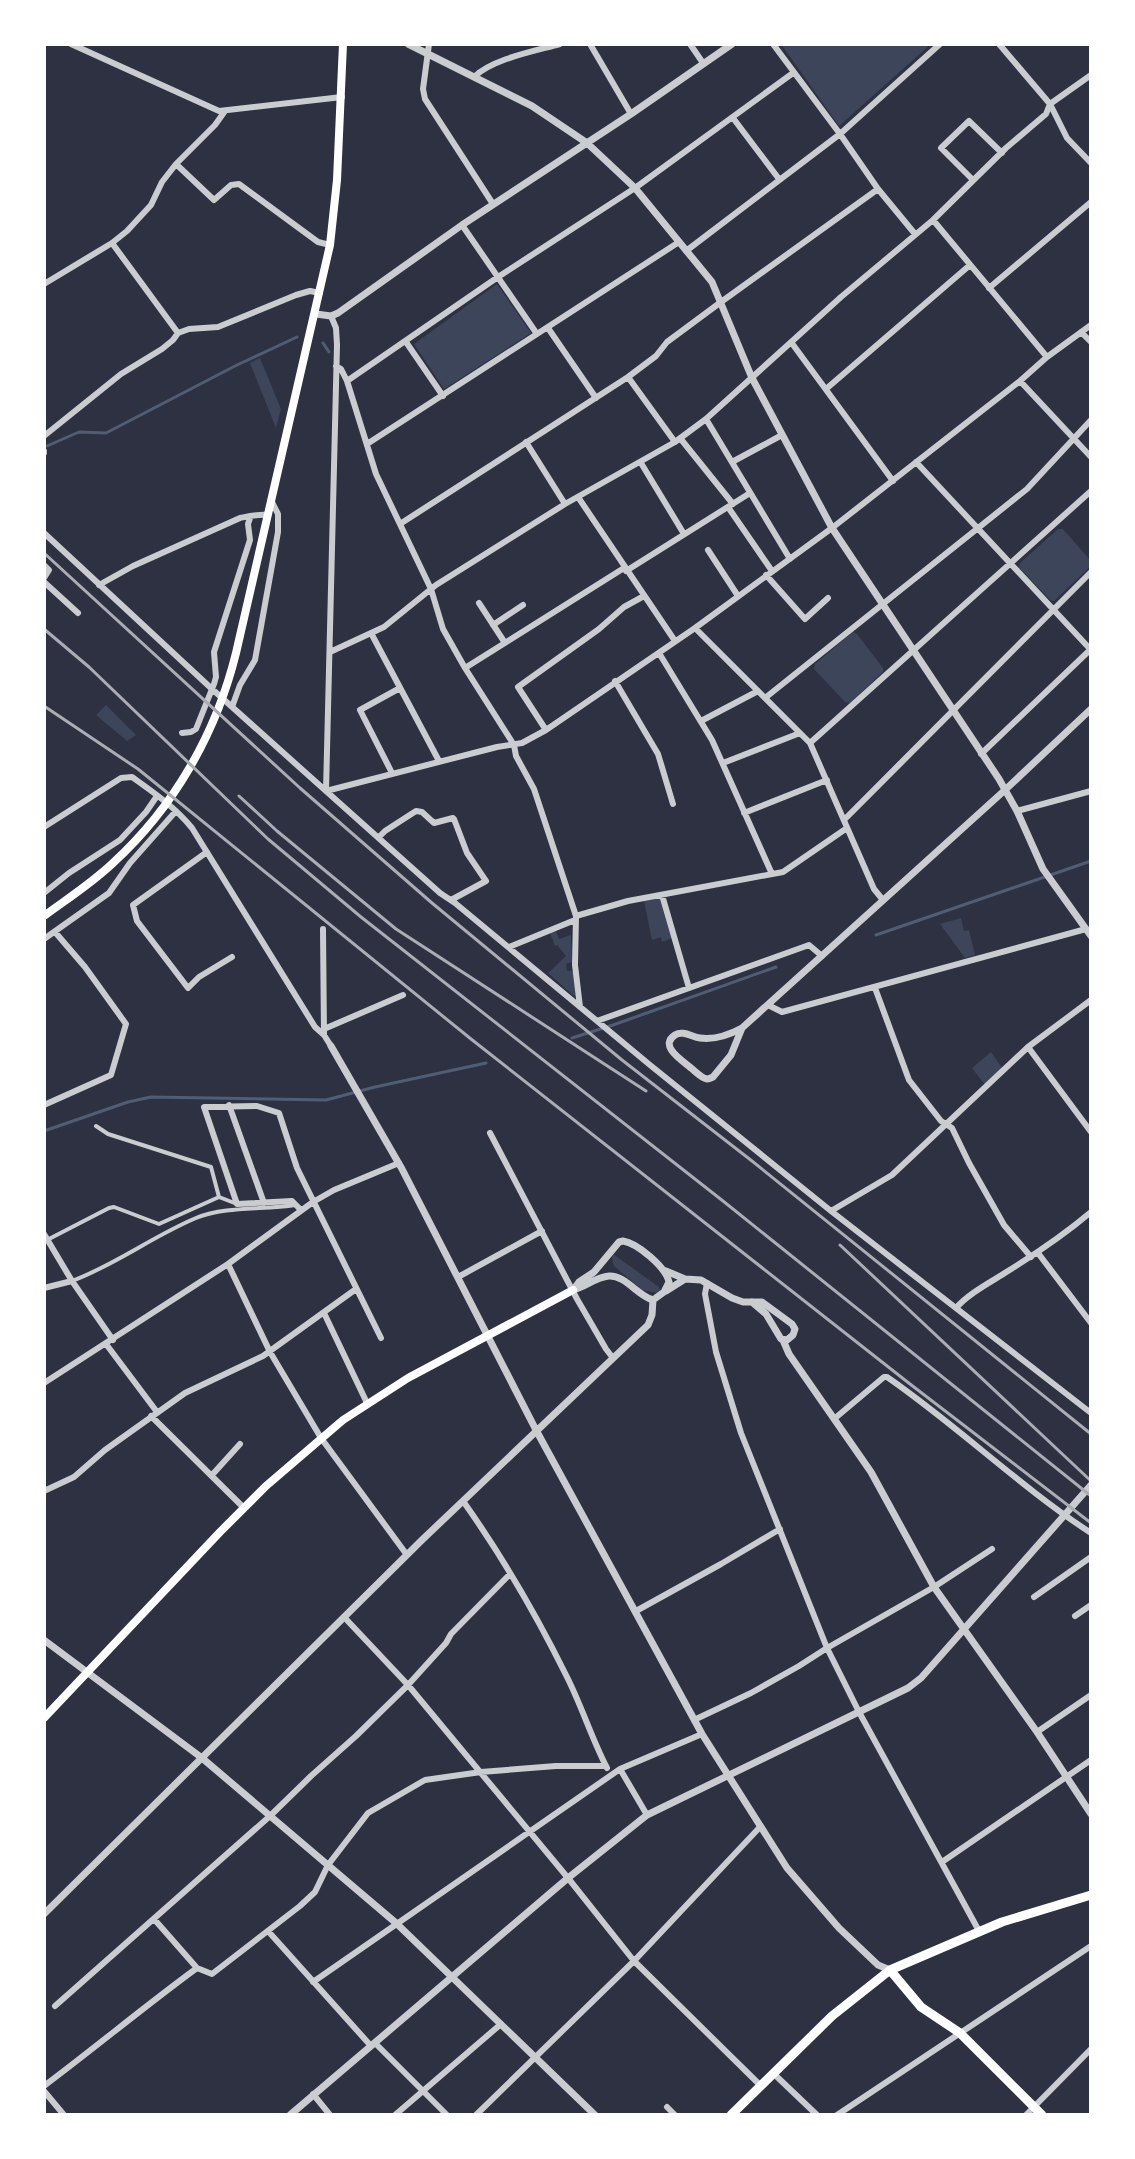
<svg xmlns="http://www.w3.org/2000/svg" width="1135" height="2159" font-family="'Nunito Sans',sans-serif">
	<rect width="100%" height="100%" fill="#2d3142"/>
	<path fill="#3c4559" d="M 781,44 L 931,44 L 839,126 Z
		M 497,284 L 531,333 L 444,389 L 414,344 Z
		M 260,358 L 281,409 L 276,428 L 250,363 Z
		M 1058,529 L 1063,529 L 1091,561 L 1091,566 L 1054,601 L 1050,600 L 1019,567 L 1020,563 Z
		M 853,632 L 857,634 L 883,668 L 883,672 L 850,703 L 845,702 L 814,669 L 815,664 Z
		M 106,705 L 136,735 L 127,741 L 96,715 Z
		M 660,897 L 673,938 L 662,942 L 661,937 L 652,940 L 644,901 Z
		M 961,918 L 964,931 L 969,930 L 975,955 L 965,958 L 940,924 Z
		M 556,931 L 559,939 L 571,935 L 572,962 L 566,964 L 567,971 L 573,971 L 576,995 L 574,996 L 548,973 L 566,956 L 557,945 L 555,946 L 550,933 Z
		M 991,1052 L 1002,1068 L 985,1085 L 972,1068 Z
		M 613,1254 L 659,1287 L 660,1291 L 657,1293 L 642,1290 L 614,1266 L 612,1260 Z"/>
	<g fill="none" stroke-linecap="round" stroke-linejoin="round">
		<path stroke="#4f5d75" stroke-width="3" d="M 323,343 L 329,352
			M 47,446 L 79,432 L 106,433 L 235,366 L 297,337
			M 876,935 L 1091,861
			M 572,1038 L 613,1025 L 776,967
			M 44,1131 L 128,1102 L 151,1097 L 326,1100 L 375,1087 L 486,1063"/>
		<path stroke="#caccd0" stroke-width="4" d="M 96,1126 L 108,1134 L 211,1167 L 219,1197
			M 47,1240 L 109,1208 L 114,1207 L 159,1224 L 219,1197 L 237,1204
			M 72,1281 C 115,1265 153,1236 196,1218 C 226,1206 263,1210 295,1205"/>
		<path stroke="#caccd0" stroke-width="6" d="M 71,44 L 219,111 L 342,97
			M 429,44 L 423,89 L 425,99 L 493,204
			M 590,44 L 631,114
			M 690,44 L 703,63
			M 773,44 L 840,134 L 878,189 L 915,234
			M 999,44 L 1050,104 L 1067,138 L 1091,163
			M 474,77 C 492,59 535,51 560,44
			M 733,118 L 779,179
			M 176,164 L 214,200 L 231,185 L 239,184 L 318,242 L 330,245
			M 973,180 L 941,148 L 969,121 L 1002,153
			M 933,220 L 1047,357
			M 462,225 L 537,334
			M 686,251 L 840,134 L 940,44
			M 44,284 L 112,243 L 127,231 L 151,205 L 162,182 L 176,164 L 215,125 L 225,111
			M 989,288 L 1091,202
			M 548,328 L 596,398
			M 1081,332 L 1091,342
			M 178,333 L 189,329 L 218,327 L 296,295 L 310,291 L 320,293
			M 406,342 L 443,396
			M 791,342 L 893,481
			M 336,366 L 341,369 L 347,381 L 376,474 L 431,589 L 443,629 L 465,668 L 514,745 L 516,756 L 534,789 L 576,916 L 575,965 L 580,1007
			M 628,377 L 675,442
			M 347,381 L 498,277 L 635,188 L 793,73
			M 1020,381 L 1091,457
			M 826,389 L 970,265
			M 706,419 L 790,559
			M 44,436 L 121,374 L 162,349 L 173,340 L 178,333 L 112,243
			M 680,438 L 733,504
			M 526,442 L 565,504
			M 367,444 L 679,242
			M 44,451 L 44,453
			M 732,462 L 782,435
			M 916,462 L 1091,650
			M 641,463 L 684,534
			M 578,497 L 675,641
			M 728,507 L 772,571
			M 400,524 L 628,377 L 656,356 L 667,342 L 721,302 L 878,189
			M 44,533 L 212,689 L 440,893 L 455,903 L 650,1065 L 831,1211 L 1091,1413
			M 708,550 L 738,596
			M 44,565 L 49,570 L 44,578
			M 626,571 L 750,493
			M 766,575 L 805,619 L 828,598
			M 44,582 L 78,613
			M 99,585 L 133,566 L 240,518 C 250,516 258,514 268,515
			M 479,603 L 505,643
			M 493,625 L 523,605
			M 695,628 L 810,743 L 874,889 L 883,900
			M 371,633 L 439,761
			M 330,652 L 384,627 L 436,585 L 565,504 L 675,442 L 706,419 L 841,297 L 933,220 L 1006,148 L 1046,114 L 1050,104 L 1091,75
			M 659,653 L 712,740 L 772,874
			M 465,668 L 624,568
			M 615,681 L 658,754 L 673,804
			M 765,698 L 1027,489 L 1091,420
			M 232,707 L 240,685 L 255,660 L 278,532 L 278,514 L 271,500
			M 701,721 L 758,691
			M 546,730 L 518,687 L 599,629 L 624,607 L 644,596
			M 182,733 L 191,732 L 196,729 L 214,684 L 216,677 L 214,652 L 250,540 L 248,524 L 250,518
			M 810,743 L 1091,491
			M 981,754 L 1091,649
			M 723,763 L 800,733
			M 392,773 L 360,710 L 400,688
			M 326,791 L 497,747 L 522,743 L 546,730 L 695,628 L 832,528 L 1020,381 L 1047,357 L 1091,325
			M 326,791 L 337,345 L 336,328 L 331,316
			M 1017,811 L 1091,791
			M 744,813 L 827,780
			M 844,820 L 1091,572
			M 44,827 L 121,778 L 132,777 C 153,792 175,807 192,828 L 315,1027 L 324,1035 L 331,1046
			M 379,837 L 385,831 L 416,811 L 422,812 L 434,823 L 453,818 L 454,819 L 467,853 L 486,881 L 451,900
			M 207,852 L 133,905 L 137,921 L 188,988 L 199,977 L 232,957
			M 44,893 L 69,873 L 120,840 L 146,812 L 157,796
			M 662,895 L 689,988
			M 576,916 L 628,901 L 783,872 L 847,828
			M 323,929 L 324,1035
			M 44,939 L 109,893 L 130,863 L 176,811
			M 509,947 L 575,920
			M 875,988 L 909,1080 L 941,1121 L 952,1128 L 969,1163 L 1004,1225 L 1031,1257
			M 768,1005 L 782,1012 L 1086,929
			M 597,1021 L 809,945 L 822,956
			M 324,1029 L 403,995
			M 1028,1047 L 1091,1132
			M 44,1105 L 111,1075 L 126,1024 L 85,967 L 55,932
			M 229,1105 L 264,1203
			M 490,1133 L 577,1299 L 606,1349 L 613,1358
			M 301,1210 L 292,1201 L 237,1204 L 204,1107 L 257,1106 L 279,1113 L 297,1168 L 381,1338
			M 831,1211 L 892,1175 L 1028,1047 L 1091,1000
			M 44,1234 L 72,1281 L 113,1340
			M 1038,1253 L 1091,1323
			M 228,1264 L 270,1352 L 321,1438 L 407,1555
			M 458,1277 L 542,1231
			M 707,1283 L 705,1294 L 716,1352 L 741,1433 L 827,1648 L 859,1712 L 979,1931
			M 44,1288 L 72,1281
			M 956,1308 C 969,1293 991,1282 1008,1271 C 1037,1253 1065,1234 1091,1212
			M 324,1313 L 367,1403
			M 106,1344 L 157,1412
			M 44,1383 L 228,1264 L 313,1202 L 334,1190 L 399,1163
			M 151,1416 L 244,1508
			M 834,1419 L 884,1377 L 887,1377 C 958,1426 1019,1486 1091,1533
			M 212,1475 L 240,1444
			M 44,1491 L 74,1477 L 105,1450 L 185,1393 L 263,1356 L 356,1289
			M 463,1501 C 502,1556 537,1616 567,1677 C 582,1707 592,1739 607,1768
			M 1034,1597 L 1091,1557
			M 636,1611 L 721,1564 L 780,1529
			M 1075,1616 L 1091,1605
			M 344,1617 L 408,1685 L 568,1878 L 634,1961 L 760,2085
			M 694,1720 L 751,1693 L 799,1666 L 827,1648 L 934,1587 L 992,1549
			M 1037,1732 L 1091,1695
			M 620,1769 L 647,1815
			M 942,1862 L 1091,1760
			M 154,1919 L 197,1968 L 212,1974 L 300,1906 L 315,1892 L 328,1865 L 368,1813 L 425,1780 L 481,1772 L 556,1766 L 606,1766
			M 268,1931 L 371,2046
			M 313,1982 L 620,1769 L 702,1734
			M 55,2006 L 270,1816 L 311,1776 L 356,1736 L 408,1685 L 446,1643 L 451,1634 L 510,1574
			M 375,2043 L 447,2115
			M 773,2073 L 817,2115
			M 44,2086 C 96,2047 145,2006 197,1968
			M 44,2091 L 64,2115
			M 313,2094 L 330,2115
			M 667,2107 L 675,2115
			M 395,2115 L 501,2024
			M 476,2115 L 634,1961 L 760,1827
			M 837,2115 L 1091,1946
			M 1026,2115 L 1091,2049"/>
		<path stroke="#caccd0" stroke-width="7" d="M 408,44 L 532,106 L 587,143 L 635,188 L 712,282 L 752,378 L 832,528 L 999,779 L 1017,811 L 1043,869 L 1091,936
			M 316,314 L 331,316 L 338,313 L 462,225 L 631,114 L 732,44
			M 742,1028 L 731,1055 L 713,1077 C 711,1078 709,1079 707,1079 C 701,1078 695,1071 691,1068 C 683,1061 658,1046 675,1035 C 683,1030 692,1037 700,1038 C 714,1040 729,1035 742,1028 L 1005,790 L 1091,709
			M 331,1046 L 402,1169 L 536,1430 L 702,1734 L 787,1868 L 839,1928 L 878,1965 L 890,1970
			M 623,1241 C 637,1243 666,1267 669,1282 L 664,1292 L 653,1300 C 638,1296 625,1275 609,1276 C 596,1277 585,1287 573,1290 L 579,1282 L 594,1272 L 619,1242 Z
			M 666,1271 L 685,1279 L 666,1291
			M 685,1279 L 701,1280 L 732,1298 L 743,1302 L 762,1302 L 792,1324 L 795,1329 L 793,1335 L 787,1340 L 781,1339 L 766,1314 L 752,1302
			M 783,1340 L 789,1354 L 871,1472 L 934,1587 L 1037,1732 L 1091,1814
			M 44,1640 L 202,1758 L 396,1923 L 595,2115
			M 44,1914 L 423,1539 L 648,1325 L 652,1315 L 653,1300
			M 290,2115 L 568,1878 L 647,1815 L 908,1688 L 921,1678 L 1091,1485"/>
		<path stroke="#fff" stroke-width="8" d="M 44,916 C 67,899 92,883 113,863 C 174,807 216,734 236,653 L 330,245 L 337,180 L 343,44
			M 44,1718 L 220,1532 L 266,1486 L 343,1420 L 408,1378 L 573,1290"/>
		<path stroke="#fff" stroke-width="9" d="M 890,1970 L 921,2007 L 960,2033 L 1042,2115
			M 731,2115 L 832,2016 L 890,1970 L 1002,1922 L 1091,1895"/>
		<path stroke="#abadb3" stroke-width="3" d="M 44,553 L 300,788 L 432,903 L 622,1060 L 752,1161 L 1091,1434
			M 44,629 L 89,667 L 268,839 L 361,917 L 723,1201 L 1091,1496
			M 44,706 L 138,769 L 471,1039 L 910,1384 L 1091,1523
			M 239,796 L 277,831 L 396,929 L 646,1091
			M 840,1245 L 1091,1481"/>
	</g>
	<rect width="1135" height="2159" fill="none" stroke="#ffffff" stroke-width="92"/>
</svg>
